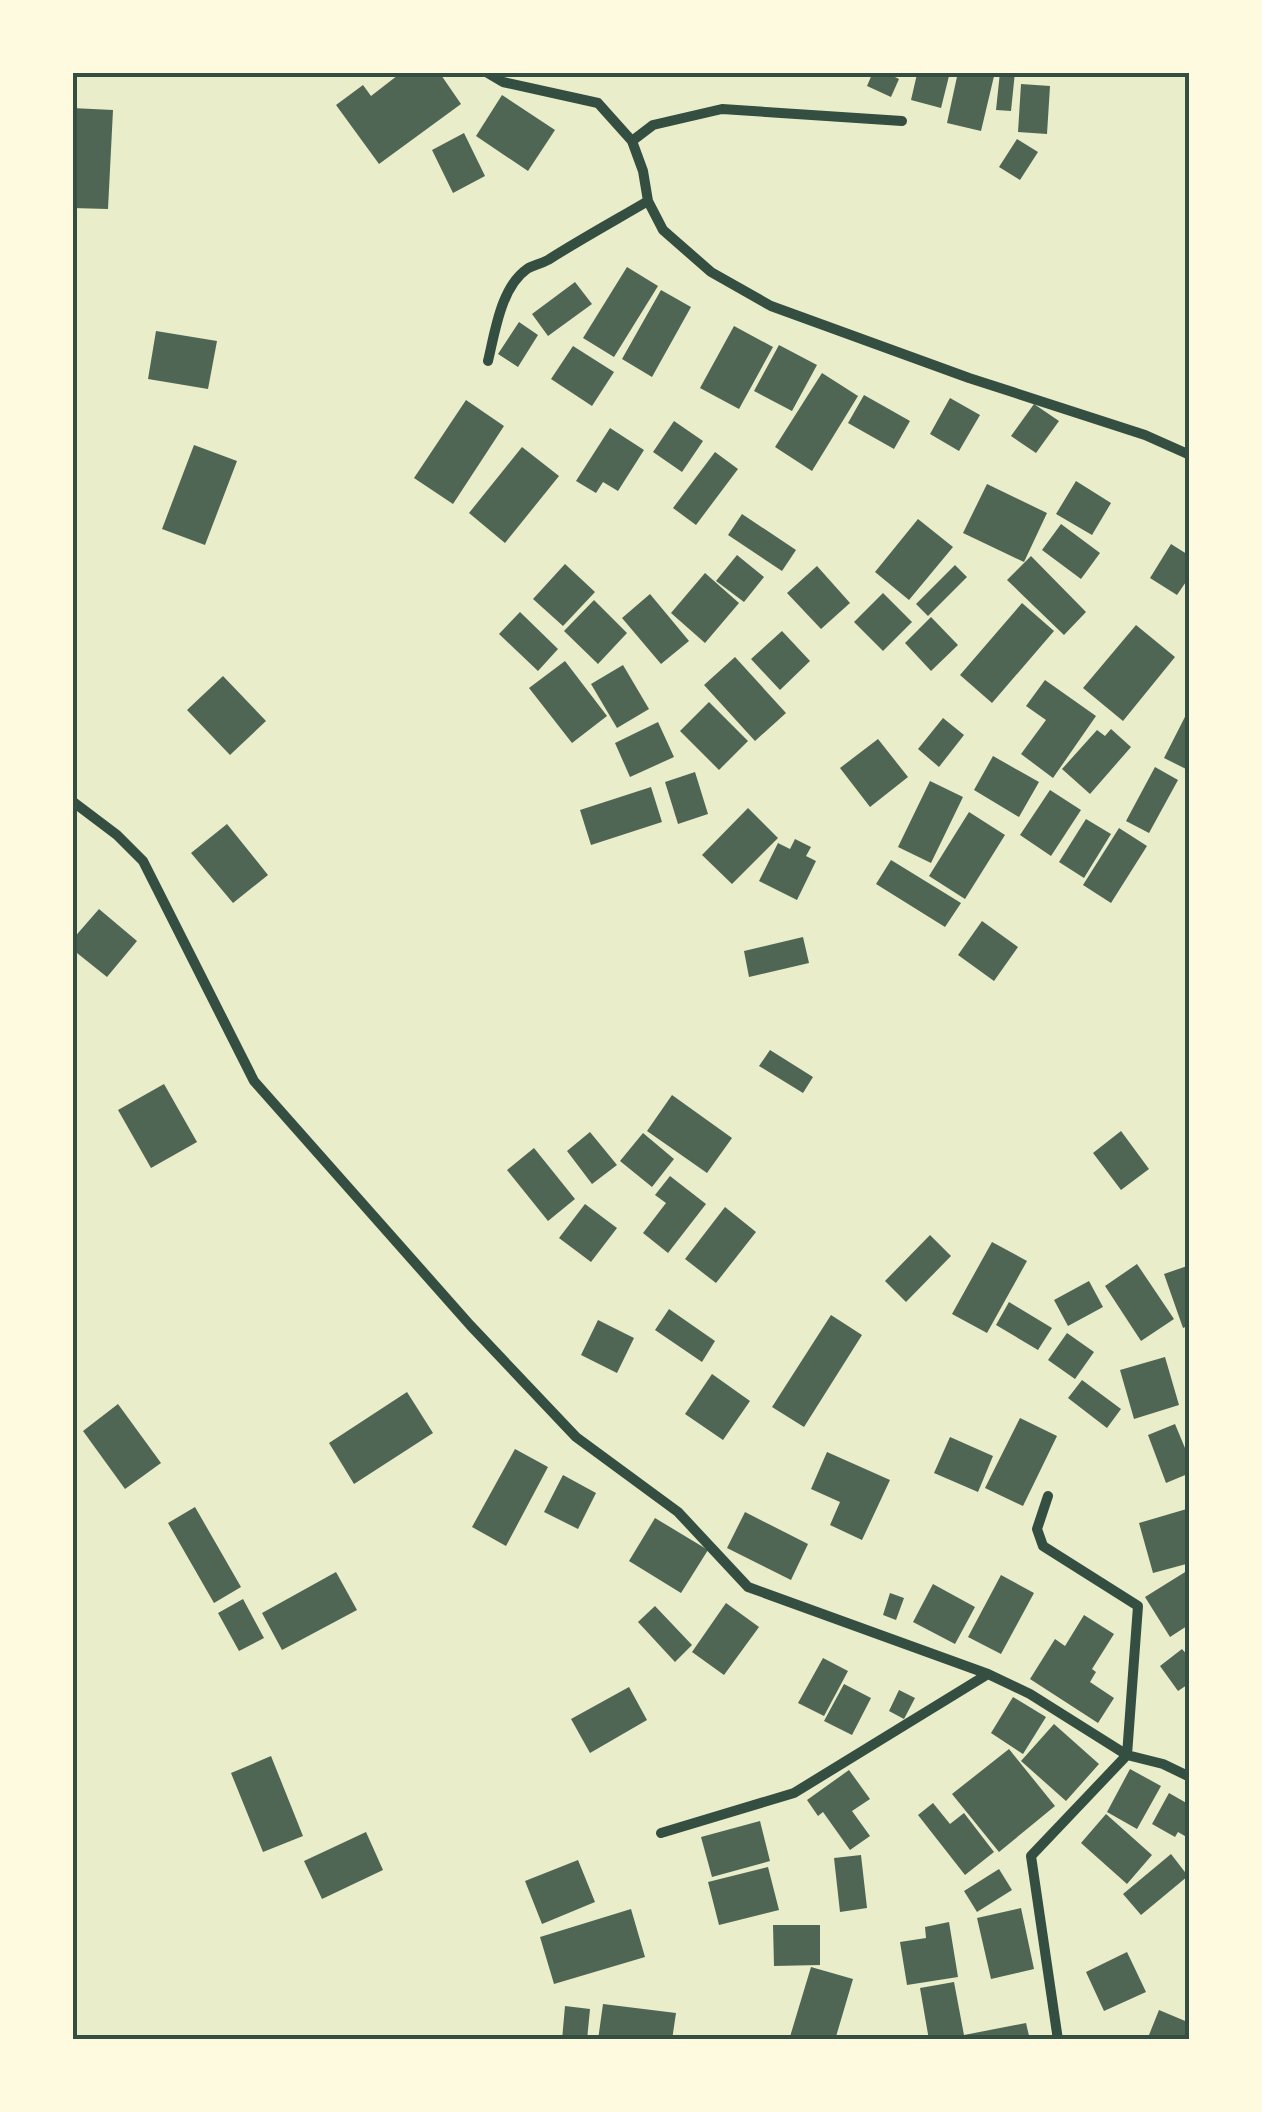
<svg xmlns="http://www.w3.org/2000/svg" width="1262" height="2112" font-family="'Public Sans',sans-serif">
	<rect width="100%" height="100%" fill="#e9edc9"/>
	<path fill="#4f6655" d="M 402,72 L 439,72 L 461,104 L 379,164 L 336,105 L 363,85 L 371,96 Z
		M 873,72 L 885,72 L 899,79 L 891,97 L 867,86 Z
		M 927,72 L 950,72 L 941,108 L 911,100 L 917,74 L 926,76 Z
		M 958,72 L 995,72 L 981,131 L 947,123 Z
		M 1000,72 L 1015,72 L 1011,111 L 996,110 Z
		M 1021,84 L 1050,86 L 1047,134 L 1018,132 Z
		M 502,95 L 555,130 L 528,171 L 476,136 Z
		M 72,108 L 113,110 L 108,209 L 72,208 Z
		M 464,133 L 485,176 L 453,193 L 432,150 Z
		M 1017,139 L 1038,152 L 1020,180 L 999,167 Z
		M 627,267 L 658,286 L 614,357 L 583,338 Z
		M 575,282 L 592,304 L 548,336 L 532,314 Z
		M 661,290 L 691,307 L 652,377 L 622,359 Z
		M 519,322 L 538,335 L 518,367 L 498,354 Z
		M 734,326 L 773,347 L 739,409 L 700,388 Z
		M 156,331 L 217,341 L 208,389 L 148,379 Z
		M 779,345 L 817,365 L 792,411 L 754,391 Z
		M 573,346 L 614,372 L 592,406 L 551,379 Z
		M 822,373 L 858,396 L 812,471 L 775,447 Z
		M 864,395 L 910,421 L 894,449 L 848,423 Z
		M 950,398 L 980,415 L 959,451 L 930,434 Z
		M 466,400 L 504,426 L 453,504 L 414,478 Z
		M 1034,404 L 1059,421 L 1036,453 L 1011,436 Z
		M 674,421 L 703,441 L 682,472 L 653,452 Z
		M 610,428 L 644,450 L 618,491 L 603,482 L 596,493 L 576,481 Z
		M 194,445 L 237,461 L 205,545 L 162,529 Z
		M 522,447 L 559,476 L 505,543 L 469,513 Z
		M 715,452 L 738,469 L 696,525 L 673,508 Z
		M 1076,481 L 1111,503 L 1092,535 L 1056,514 Z
		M 987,484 L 1047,513 L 1024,562 L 963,533 Z
		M 742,514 L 796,550 L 782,571 L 728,535 Z
		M 918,519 L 953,547 L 909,600 L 875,572 Z
		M 1061,524 L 1100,553 L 1081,579 L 1042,550 Z
		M 1171,544 L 1190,556 L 1190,576 L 1177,595 L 1150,578 Z
		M 737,555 L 764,577 L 744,602 L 716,581 Z
		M 1031,556 L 1086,612 L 1064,635 L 1007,580 Z
		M 565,564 L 595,592 L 563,626 L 533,599 Z
		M 955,565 L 967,577 L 928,616 L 916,604 Z
		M 817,566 L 850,603 L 821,629 L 787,593 Z
		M 705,573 L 739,603 L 705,643 L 671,613 Z
		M 883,593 L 912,622 L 883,651 L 854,622 Z
		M 650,594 L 689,641 L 661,664 L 622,618 Z
		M 594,600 L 627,633 L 598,664 L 564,631 Z
		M 1022,603 L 1054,631 L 992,703 L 960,675 Z
		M 520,612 L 558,649 L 538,671 L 499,634 Z
		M 931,617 L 958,645 L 931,671 L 905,643 Z
		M 1136,625 L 1175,657 L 1123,721 L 1083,688 Z
		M 782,631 L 810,661 L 780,690 L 751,659 Z
		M 735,657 L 786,713 L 755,741 L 704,685 Z
		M 565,661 L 607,716 L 572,743 L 529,688 Z
		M 623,665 L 649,709 L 617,728 L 591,684 Z
		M 223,676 L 266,721 L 230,755 L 187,710 Z
		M 1045,680 L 1096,716 L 1053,778 L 1021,754 L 1046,720 L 1026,706 Z
		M 709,702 L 748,741 L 719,770 L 680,731 Z
		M 1190,707 L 1190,771 L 1164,758 Z
		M 943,718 L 964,735 L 939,767 L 918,749 Z
		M 658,722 L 674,757 L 630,777 L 615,743 Z
		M 1111,729 L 1131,747 L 1090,794 L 1062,769 L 1097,730 L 1105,736 Z
		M 878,739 L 908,777 L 870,807 L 840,768 Z
		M 993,756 L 1039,782 L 1019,817 L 974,790 Z
		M 1155,767 L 1178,780 L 1149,833 L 1126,821 Z
		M 695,772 L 708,814 L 678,824 L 665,782 Z
		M 930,781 L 963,797 L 931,863 L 898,847 Z
		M 651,787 L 662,822 L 591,845 L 580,810 Z
		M 1050,790 L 1081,810 L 1051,856 L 1020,835 Z
		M 748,808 L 778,838 L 732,884 L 702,855 Z
		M 969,812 L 1005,835 L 965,899 L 929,876 Z
		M 1086,819 L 1111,834 L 1084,878 L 1059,862 Z
		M 227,824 L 268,875 L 233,903 L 191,853 Z
		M 1119,828 L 1147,846 L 1111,903 L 1083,885 Z
		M 795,839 L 811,847 L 806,856 L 816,861 L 797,900 L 759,881 L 778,843 L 790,849 Z
		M 891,860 L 961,903 L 945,927 L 876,884 Z
		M 99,909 L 137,941 L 107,977 L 72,949 L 72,940 Z
		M 982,921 L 1018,947 L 994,981 L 958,955 Z
		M 803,937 L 809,963 L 749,977 L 744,951 Z
		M 770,1050 L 813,1077 L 803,1093 L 759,1066 Z
		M 164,1084 L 197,1142 L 151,1168 L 118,1110 Z
		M 672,1095 L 732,1138 L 707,1173 L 647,1131 Z
		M 1121,1131 L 1149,1169 L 1121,1190 L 1093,1153 Z
		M 590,1132 L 617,1165 L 592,1184 L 567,1151 Z
		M 643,1133 L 674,1159 L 652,1187 L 620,1161 Z
		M 534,1148 L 575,1199 L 548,1221 L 507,1170 Z
		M 670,1176 L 706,1204 L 668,1253 L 643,1233 L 666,1203 L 655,1195 Z
		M 585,1204 L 617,1228 L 591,1262 L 559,1238 Z
		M 725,1207 L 756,1232 L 716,1283 L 685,1259 Z
		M 930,1235 L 951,1256 L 906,1302 L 885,1281 Z
		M 992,1242 L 1027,1261 L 987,1333 L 952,1314 Z
		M 1137,1264 L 1174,1319 L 1141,1341 L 1105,1286 Z
		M 1190,1265 L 1190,1325 L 1183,1328 L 1164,1274 Z
		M 1089,1281 L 1103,1307 L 1068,1326 L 1054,1300 Z
		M 1009,1302 L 1052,1328 L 1038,1350 L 996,1325 Z
		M 669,1309 L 715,1341 L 702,1362 L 655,1330 Z
		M 831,1315 L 862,1335 L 804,1427 L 772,1407 Z
		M 598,1320 L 634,1338 L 617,1373 L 581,1355 Z
		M 1067,1333 L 1094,1352 L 1075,1379 L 1048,1360 Z
		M 1165,1357 L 1179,1405 L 1134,1419 L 1120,1370 Z
		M 712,1374 L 750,1401 L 723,1440 L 685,1414 Z
		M 1082,1380 L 1121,1409 L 1107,1428 L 1068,1398 Z
		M 407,1392 L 433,1433 L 354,1484 L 329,1443 Z
		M 118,1404 L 161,1463 L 125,1489 L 83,1431 Z
		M 1020,1418 L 1057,1436 L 1023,1506 L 985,1488 Z
		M 1175,1424 L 1190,1460 L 1190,1473 L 1166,1483 L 1148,1435 Z
		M 950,1437 L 993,1456 L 978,1492 L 934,1473 Z
		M 515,1449 L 548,1467 L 506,1546 L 472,1527 Z
		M 827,1452 L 890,1480 L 862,1540 L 830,1525 L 840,1502 L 811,1489 Z
		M 563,1475 L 596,1493 L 578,1529 L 544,1512 Z
		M 195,1507 L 241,1587 L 214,1603 L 168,1523 Z
		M 1190,1508 L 1190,1563 L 1153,1573 L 1139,1523 Z
		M 745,1512 L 808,1544 L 791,1580 L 727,1548 Z
		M 655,1518 L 708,1550 L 681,1593 L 629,1561 Z
		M 1190,1569 L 1190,1624 L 1170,1637 L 1145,1597 Z
		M 336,1572 L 357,1610 L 282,1650 L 262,1613 Z
		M 1001,1575 L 1034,1593 L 1001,1654 L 968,1637 Z
		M 933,1584 L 975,1607 L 955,1644 L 913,1622 Z
		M 890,1593 L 904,1598 L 896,1620 L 883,1615 Z
		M 243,1599 L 264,1638 L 239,1651 L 218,1613 Z
		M 726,1603 L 759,1627 L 724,1675 L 692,1652 Z
		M 655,1606 L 692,1645 L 675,1662 L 638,1622 Z
		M 1084,1615 L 1114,1634 L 1092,1669 L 1096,1672 L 1090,1682 L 1114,1698 L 1098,1723 L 1030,1679 L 1055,1639 L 1065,1646 Z
		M 1182,1649 L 1190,1658 L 1190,1683 L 1178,1691 L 1160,1666 Z
		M 823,1658 L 848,1671 L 824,1716 L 798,1703 Z
		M 844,1684 L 871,1698 L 852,1735 L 824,1721 Z
		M 629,1687 L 647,1720 L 590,1753 L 571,1719 Z
		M 899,1690 L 915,1698 L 904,1719 L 889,1711 Z
		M 1013,1697 L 1046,1717 L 1023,1754 L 991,1733 Z
		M 1054,1724 L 1099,1764 L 1066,1801 L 1021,1761 Z
		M 1009,1749 L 1055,1806 L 999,1852 L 952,1794 Z
		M 271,1756 L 303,1836 L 263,1852 L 231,1773 Z
		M 1130,1769 L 1161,1786 L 1137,1829 L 1107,1812 Z
		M 849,1770 L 870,1799 L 852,1811 L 870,1836 L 850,1850 L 823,1812 L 818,1816 L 807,1800 Z
		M 1169,1793 L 1190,1805 L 1190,1839 L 1178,1832 L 1175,1837 L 1152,1824 Z
		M 933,1803 L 950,1824 L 964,1813 L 994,1852 L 965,1875 L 918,1815 Z
		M 1106,1814 L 1152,1855 L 1127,1884 L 1081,1843 Z
		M 760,1821 L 770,1861 L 712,1877 L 701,1837 Z
		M 366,1832 L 383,1870 L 322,1899 L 304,1861 Z
		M 1171,1854 L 1188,1876 L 1141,1915 L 1123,1894 Z
		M 861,1855 L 867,1908 L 840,1912 L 834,1858 Z
		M 578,1860 L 595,1902 L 542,1924 L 525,1881 Z
		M 768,1867 L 779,1910 L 719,1925 L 708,1882 Z
		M 999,1869 L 1012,1890 L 977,1912 L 964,1891 Z
		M 1021,1908 L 1034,1969 L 991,1979 L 977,1918 Z
		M 631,1909 L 645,1957 L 554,1984 L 540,1937 Z
		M 949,1922 L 958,1977 L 907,1985 L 900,1942 L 926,1938 L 925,1927 Z
		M 773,1925 L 820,1925 L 820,1965 L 774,1966 Z
		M 1127,1952 L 1146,1992 L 1104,2011 L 1086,1972 Z
		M 811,1967 L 853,1979 L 835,2040 L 789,2040 Z
		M 954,1982 L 964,2035 L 1026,2023 L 1030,2040 L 929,2040 L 920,1988 Z
		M 603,2004 L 676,2013 L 672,2040 L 598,2040 Z
		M 565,2006 L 590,2009 L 587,2040 L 562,2040 Z
		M 1159,2010 L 1190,2023 L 1185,2040 L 1147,2040 Z"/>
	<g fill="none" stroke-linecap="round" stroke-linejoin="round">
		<path stroke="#344e41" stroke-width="10" d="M 486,72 L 503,82 L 598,103 L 632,141 L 643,171 L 648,201 L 663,230 L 711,272 L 771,306 L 969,378 L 1145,435 L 1190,455
			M 632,141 L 653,125 L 722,109 L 902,121
			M 488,361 C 495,332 501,287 527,269 C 533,265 541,264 548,260 C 581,239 614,221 648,201
			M 72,801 L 117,835 L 143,861 L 254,1081 L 470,1325 L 576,1437 L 678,1512 L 748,1587 L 988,1674 L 1030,1694 L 1127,1755 L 1163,1764 L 1190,1777
			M 1048,1496 L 1037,1529 L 1043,1546 L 1138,1606 L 1127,1755 L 1031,1856 L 1058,2040
			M 661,1833 L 794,1793 L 988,1674"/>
	</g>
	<rect width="1262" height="2112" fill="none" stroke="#fefae0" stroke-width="150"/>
	<rect x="75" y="75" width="1112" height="1962" fill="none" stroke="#344e41" stroke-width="4"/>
</svg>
